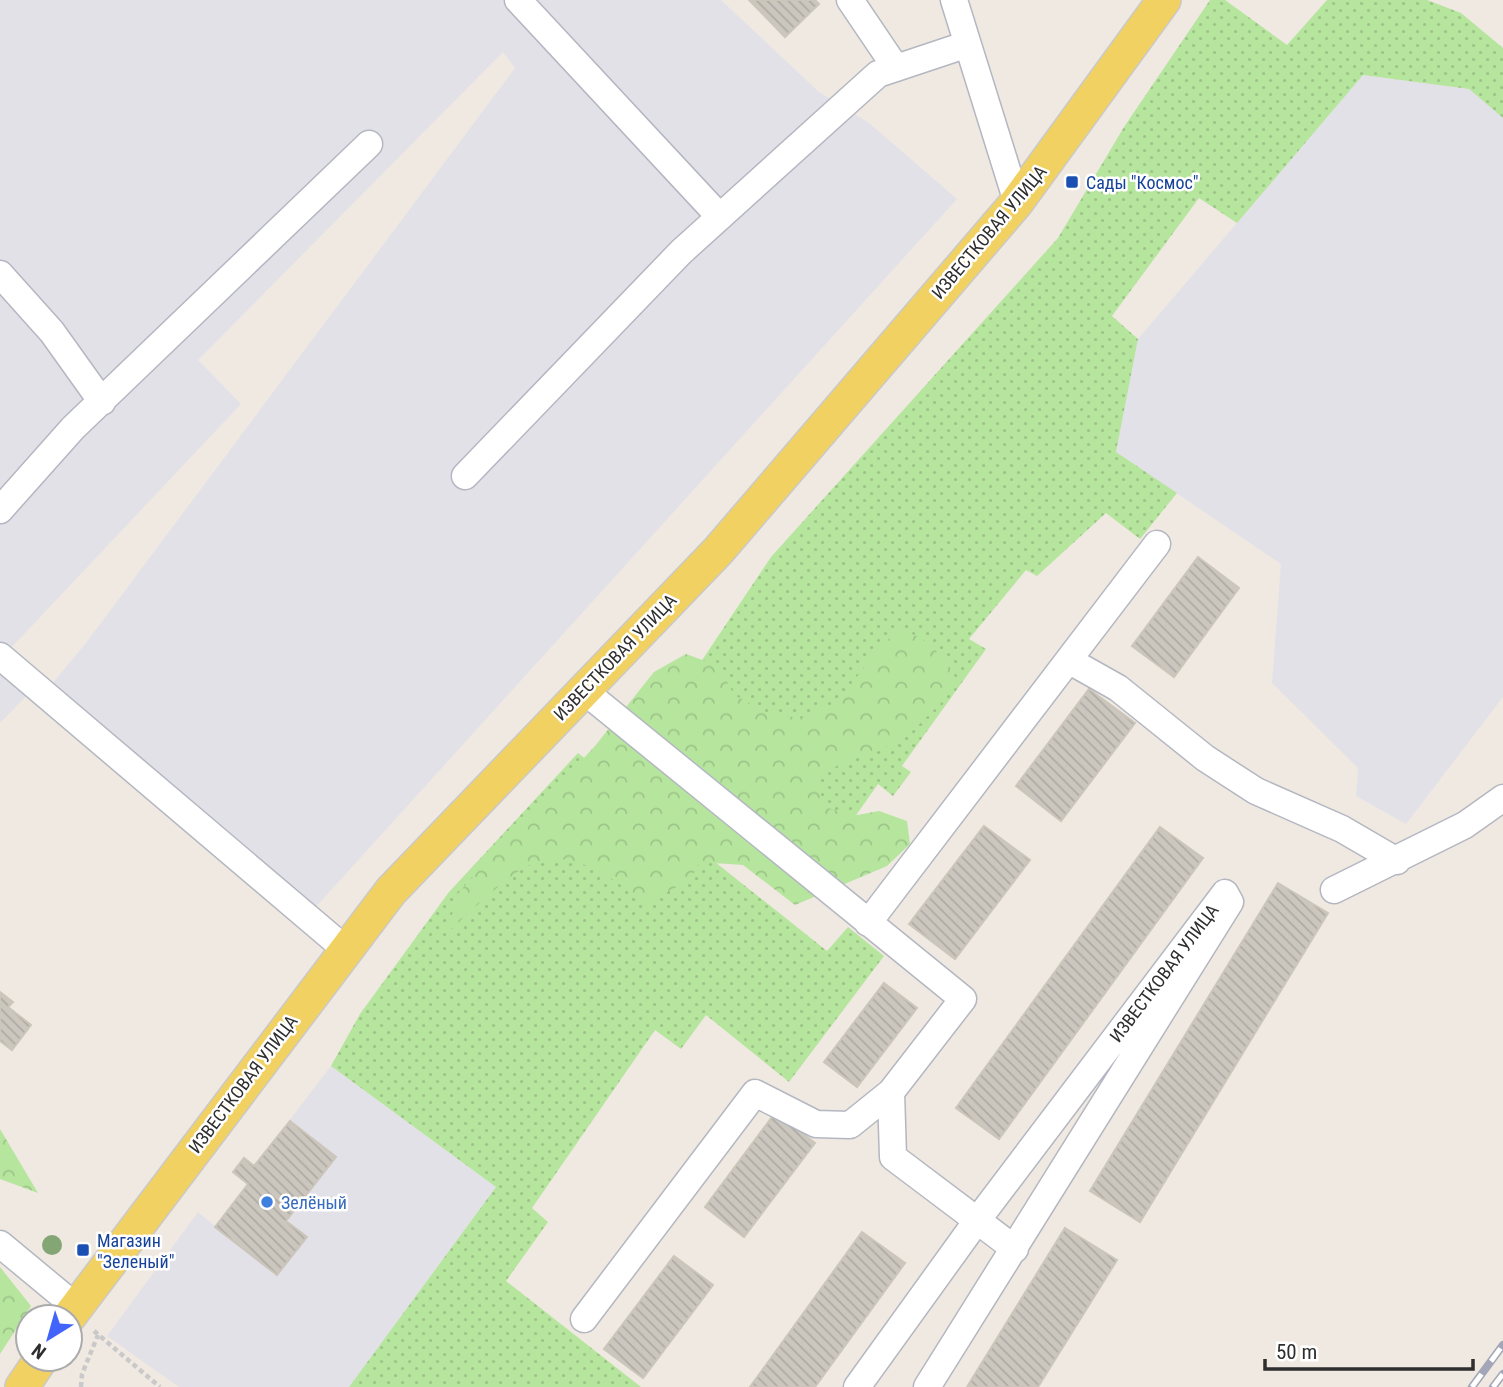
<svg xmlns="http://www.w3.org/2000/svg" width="1503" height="1387" font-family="'Roboto Condensed',sans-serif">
	<defs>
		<pattern id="grass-dots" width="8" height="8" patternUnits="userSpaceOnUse" patternTransform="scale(1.75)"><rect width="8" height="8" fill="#b6e59e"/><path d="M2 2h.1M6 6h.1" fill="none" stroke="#9dc588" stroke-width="1.8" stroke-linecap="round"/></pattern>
		<pattern id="forest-crowns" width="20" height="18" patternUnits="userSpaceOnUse" patternTransform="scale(1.75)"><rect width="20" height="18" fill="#b6e59e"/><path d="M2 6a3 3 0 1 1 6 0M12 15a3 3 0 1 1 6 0" fill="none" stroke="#9dc588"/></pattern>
		<pattern id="building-back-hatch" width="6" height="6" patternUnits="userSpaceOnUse" patternTransform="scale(1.75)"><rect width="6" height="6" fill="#cbc7bf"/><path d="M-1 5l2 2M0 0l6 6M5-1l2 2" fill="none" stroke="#afaba4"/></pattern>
	</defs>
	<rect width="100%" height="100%" fill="#efe9e1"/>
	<path fill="#e3e1e8" d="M 0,0 L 721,0 L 819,92 L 869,123 L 957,199 L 313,910 L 41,697 L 86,643 L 515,68 L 503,52 L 198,360 L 241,404 L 9,650 L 39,683 L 0,723 Z
		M 1363,75 L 1469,89 L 1503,118 L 1503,697 L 1406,824 L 1356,796 L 1358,768 L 1272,683 L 1281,564 L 1116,452 L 1138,339 Z
		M 331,1066 L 496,1187 L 349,1387 L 179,1387 L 107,1336 L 198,1212 L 215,1226 L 248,1184 L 233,1172 L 244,1158 L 255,1165 Z"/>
	<path fill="url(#grass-dots)" d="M 1210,0 L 1225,0 L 1287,45 L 1327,0 L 1427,0 L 1461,13 L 1503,48 L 1503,118 L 1469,89 L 1363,75 L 1237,223 L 1199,198 L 1112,316 L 1138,339 L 1116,452 L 1177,493 L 1140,539 L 1106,513 L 1037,576 L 1026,570 L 969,639 L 986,649 L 902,766 L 911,772 L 893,796 L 878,784 L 828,855 L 658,726 L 771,557 L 1058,238 L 1124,127 Z
		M 578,753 L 827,951 L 848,927 L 884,956 L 789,1082 L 706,1015 L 681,1049 L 655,1030 L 532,1208 L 548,1222 L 506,1281 L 641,1387 L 349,1387 L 496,1187 L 331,1066 L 360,1014 L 449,892 Z"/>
	<path fill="url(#forest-crowns)" d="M 901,628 L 931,644 L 955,677 L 943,701 L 908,735 L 876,752 L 850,757 L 816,780 L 825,807 L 852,816 L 879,811 L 907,821 L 910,844 L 887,866 L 795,905 L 743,865 L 699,862 L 691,880 L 646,902 C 618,883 574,848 537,862 C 510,871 469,913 447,933 L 458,893 L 595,746 L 654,672 L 686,654 L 719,666 L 734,695 L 770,714 L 802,718 L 837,702 L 881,646 Z
		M 0,1129 L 38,1193 L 0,1179 Z
		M 0,1267 L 31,1306 L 0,1354 Z"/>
	<path fill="url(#building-back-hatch)" stroke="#cbc5ba" stroke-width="2" d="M 749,0 L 815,0 L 819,4 L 785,37 Z
		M 1198,557 L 1239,588 L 1174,677 L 1132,646 Z
		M 1089,689 L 1135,723 L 1061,821 L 1016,786 Z
		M 984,826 L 1030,860 L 955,959 L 909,924 Z
		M 1160,827 L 1203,858 L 999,1139 L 956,1108 Z
		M 1278,883 L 1328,913 L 1140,1222 L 1090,1191 Z
		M 884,983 L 917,1008 L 857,1087 L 824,1062 Z
		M 0,992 L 13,1002 L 8,1007 L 31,1025 L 12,1050 L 0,1041 Z
		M 775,1113 L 815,1143 L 744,1237 L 705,1207 Z
		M 290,1121 L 336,1157 L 286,1221 L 307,1237 L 277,1275 L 215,1227 L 248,1184 L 233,1172 L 244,1158 L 254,1166 Z
		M 1065,1228 L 1117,1260 L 1038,1387 L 967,1387 Z
		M 862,1232 L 905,1263 L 815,1387 L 750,1387 Z
		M 674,1256 L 713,1285 L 643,1378 L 604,1349 Z"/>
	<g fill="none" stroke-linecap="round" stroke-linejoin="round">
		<defs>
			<path id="minor" d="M 518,0 L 720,217
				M 850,0 L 896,68
				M 954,0 L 1017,202
				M 0,274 L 52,332 L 102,402
				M 465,476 L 681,252 L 878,74 L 965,45
				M 0,510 L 73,428 L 369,144
				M 0,656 L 345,949
				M 1070,661 L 1118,688 L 1205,758 L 1256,791 L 1342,829 L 1397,861
				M 583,690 L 963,999 L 891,1092 L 893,1157 L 1015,1249
				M 1334,890 L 1465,825 L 1503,798
				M 868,923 L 1157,544
				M 0,1244 L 76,1307
				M 584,1319 L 755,1093 L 816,1124 L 850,1125 L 891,1092
				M 857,1387 L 976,1222 L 1225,893 L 1230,902 L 927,1387"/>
			<path id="major" d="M 69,1317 L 391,891 L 718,551 L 1017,202 L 1164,0
				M 22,1387 L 41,1359"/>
		</defs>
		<use href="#minor" stroke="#b4b7c1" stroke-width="29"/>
		<use href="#major" stroke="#c9c9c9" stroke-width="36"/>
		<path stroke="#c9c9c9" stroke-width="4.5" stroke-dasharray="5 3.5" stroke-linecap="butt" d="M 94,1331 L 160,1387
			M 81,1387 L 82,1374 L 98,1335"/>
		<use href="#minor" stroke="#fff" stroke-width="26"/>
		<use href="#major" stroke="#f2d163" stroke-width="33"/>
		<defs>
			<path id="rail" d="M 1472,1387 L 1503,1345
				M 1493,1387 L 1503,1374"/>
		</defs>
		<use href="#rail" stroke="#a3a6b8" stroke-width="8"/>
		<use href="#rail" stroke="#fff" stroke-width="5" stroke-dasharray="16" stroke-linecap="butt"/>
	</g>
	<circle fill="#84a574" cx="52" cy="1245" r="10"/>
	<g fill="#1a4fb4" stroke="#fff" stroke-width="2.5">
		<rect x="1065" y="175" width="14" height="14" rx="3.5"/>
		<rect x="76" y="1243" width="14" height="14" rx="3.5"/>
	</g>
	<circle fill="#3f7fe0" stroke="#fff" stroke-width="2.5" cx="267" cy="1202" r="7"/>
	<g text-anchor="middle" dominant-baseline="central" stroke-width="5" stroke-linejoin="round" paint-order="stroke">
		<g font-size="18" fill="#164399" stroke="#fff" text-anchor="start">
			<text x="1086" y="182">Сады "Космос"</text>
			<text x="97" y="1240">Магазин<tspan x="97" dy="21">"Зеленый"</tspan></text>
		</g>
		<g font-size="18" fill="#2e2e2e" stroke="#fff">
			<text transform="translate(989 232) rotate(-50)">ИЗВЕСТКОВАЯ УЛИЦА</text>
			<text transform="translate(615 657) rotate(-46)">ИЗВЕСТКОВАЯ УЛИЦА</text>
			<text transform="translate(1164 973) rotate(-53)">ИЗВЕСТКОВАЯ УЛИЦА</text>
			<text transform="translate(243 1084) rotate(-53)">ИЗВЕСТКОВАЯ УЛИЦА</text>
		</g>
		<g font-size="18" fill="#366cbe" stroke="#fff" text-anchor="start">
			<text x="281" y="1202">Зелёный</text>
		</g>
	</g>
	<g transform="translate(49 1338) rotate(217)"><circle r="33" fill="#ffffff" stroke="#ababab" stroke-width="2"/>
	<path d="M0-5L12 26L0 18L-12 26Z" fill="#4264fb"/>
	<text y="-10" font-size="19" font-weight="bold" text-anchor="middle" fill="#2e2e2e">N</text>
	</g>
	<path d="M1265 1359v10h208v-10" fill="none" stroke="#2e2e2e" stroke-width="3.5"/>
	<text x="1276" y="1359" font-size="21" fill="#2e2e2e" stroke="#ffffff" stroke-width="5" paint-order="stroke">50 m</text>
</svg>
